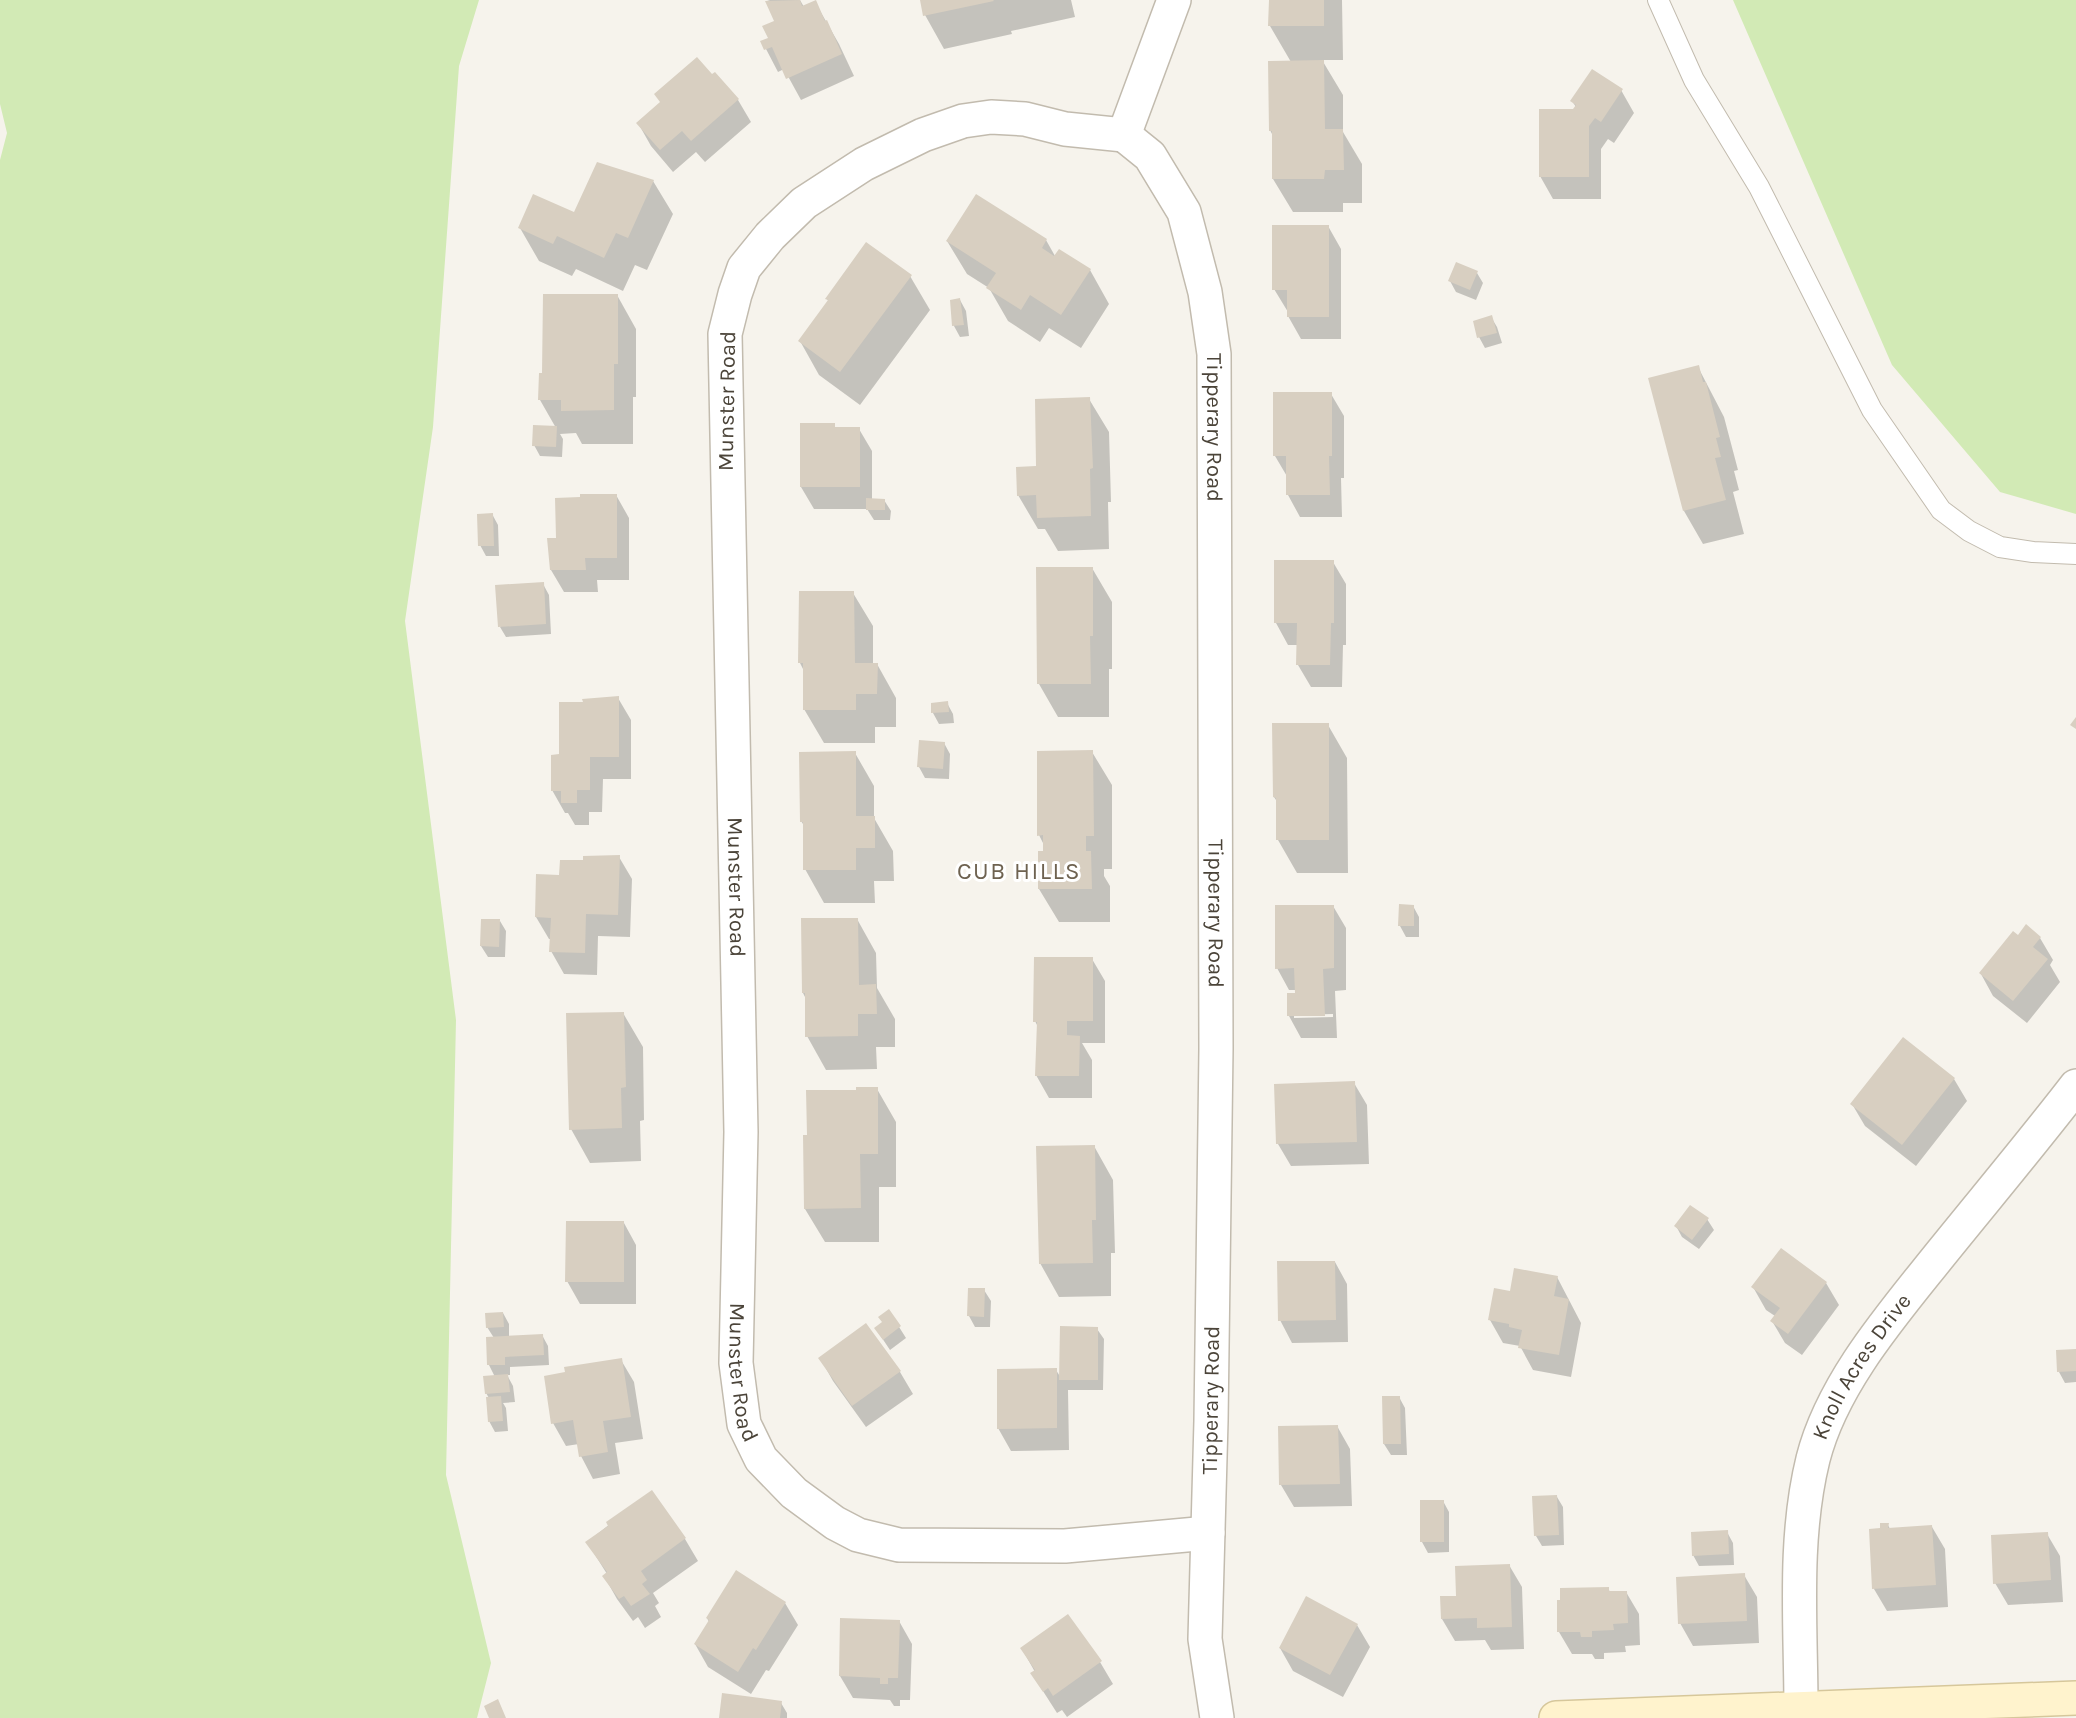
<svg xmlns="http://www.w3.org/2000/svg" width="2076" height="1718" font-family="Karla,sans-serif">
	<rect width="100%" height="100%" fill="#f6f3ec"/>
	<path fill="#d2eab5" d="M 0,0 L 479,0 L 459,66 L 433,427 L 405,621 L 456,1020 L 446,1475 L 491,1663 L 477,1718 L 0,1718 L 0,160 L 7,133 L 0,104 Z
		M 1733,0 L 2076,0 L 2076,514 L 2000,492 L 1892,365 Z"/>
	<path fill="#0003" fill-rule="evenodd" d="M 770,0 L 800,0 L 804,7 L 815,2 L 839,44 L 854,76 L 801,100 L 784,69 L 778,72 L 766,49 L 776,21 L 767,1 Z
		M 922,0 L 1071,0 L 1075,17 L 1011,31 L 1012,34 L 944,49 L 925,15 Z
		M 1270,0 L 1342,0 L 1343,60 L 1322,60 L 1343,95 L 1343,132 L 1362,164 L 1362,203 L 1343,203 L 1343,212 L 1293,212 L 1273,179 L 1273,136 L 1270,130 L 1291,62 L 1270,26 Z
		M 715,74 L 738,100 L 751,122 L 705,162 L 696,152 L 673,172 L 651,146 L 638,123 Z
		M 1621,90 L 1634,113 L 1614,143 L 1608,139 L 1601,149 L 1601,199 L 1553,199 L 1540,176 L 1576,107 L 1572,101 Z
		M 653,181 L 673,214 L 647,270 L 635,265 L 623,291 L 576,269 L 572,276 L 539,261 L 520,228 L 575,214 Z
		M 1328,226 L 1341,249 L 1341,339 L 1301,339 L 1288,316 L 1288,312 L 1274,289 Z
		M 1046,240 L 1055,256 L 1090,270 L 1109,304 L 1081,348 L 1049,328 L 1040,342 L 1008,321 L 989,288 L 967,274 L 947,241 Z
		M 1477,273 L 1483,283 L 1476,300 L 1456,292 L 1450,281 Z
		M 910,276 L 930,310 L 860,405 L 819,375 L 800,341 L 829,302 L 827,299 Z
		M 617,295 L 636,329 L 636,397 L 633,397 L 633,444 L 582,444 L 576,433 L 560,434 L 563,439 L 562,457 L 540,456 L 534,445 L 556,428 L 540,400 L 540,375 L 544,374 Z
		M 960,300 L 966,311 L 969,336 L 960,337 L 954,326 L 951,301 Z
		M 1491,317 L 1497,327 L 1502,343 L 1485,348 L 1479,337 Z
		M 1698,367 L 1724,417 L 1738,470 L 1734,471 L 1739,490 L 1733,492 L 1744,534 L 1703,544 L 1684,511 L 1650,379 Z
		M 1331,394 L 1344,416 L 1344,478 L 1341,478 L 1342,517 L 1300,517 L 1288,495 L 1288,478 L 1275,456 Z
		M 1089,399 L 1109,432 L 1111,502 L 1108,502 L 1109,549 L 1058,551 L 1045,529 L 1038,529 L 1018,495 Z
		M 834,425 L 836,429 L 859,429 L 872,451 L 872,500 L 884,500 L 891,511 L 890,520 L 874,520 L 867,509 L 814,509 L 801,487 Z
		M 616,495 L 629,518 L 629,580 L 597,580 L 598,592 L 564,592 L 551,570 L 549,539 L 557,539 Z
		M 492,514 L 498,525 L 499,556 L 486,556 L 480,545 Z
		M 1333,562 L 1346,584 L 1346,645 L 1343,645 L 1342,687 L 1311,687 L 1298,665 L 1298,645 L 1288,645 L 1276,623 Z
		M 1092,568 L 1112,602 L 1112,669 L 1109,669 L 1109,717 L 1058,717 L 1039,684 Z
		M 543,584 L 549,595 L 551,634 L 506,637 L 500,627 Z
		M 853,593 L 873,626 L 873,664 L 877,664 L 896,698 L 896,727 L 875,727 L 875,743 L 824,743 L 804,709 L 804,671 L 800,663 Z
		M 618,698 L 631,720 L 631,779 L 603,779 L 602,812 L 589,812 L 589,825 L 575,825 L 568,813 L 565,813 L 552,790 L 560,756 L 585,703 Z
		M 947,703 L 953,714 L 954,723 L 939,724 L 933,713 L 932,704 Z
		M 1328,725 L 1347,758 L 1348,873 L 1297,873 L 1278,840 L 1278,803 L 1274,797 Z
		M 920,741 L 944,743 L 950,754 L 949,779 L 925,778 L 919,767 Z
		M 1092,752 L 1112,785 L 1112,869 L 1104,869 L 1104,876 L 1110,886 L 1110,922 L 1059,922 L 1039,889 L 1044,852 L 1044,845 L 1039,835 Z
		M 855,753 L 874,786 L 874,818 L 893,851 L 894,881 L 874,881 L 875,903 L 824,903 L 805,869 L 805,827 L 801,821 Z
		M 619,857 L 632,879 L 630,937 L 598,936 L 597,975 L 564,974 L 551,951 L 551,939 L 549,939 L 536,917 L 560,876 L 585,862 Z
		M 1333,906 L 1346,928 L 1346,990 L 1335,991 L 1337,1038 L 1301,1038 L 1289,1016 L 1288,994 L 1296,994 L 1296,990 L 1289,990 L 1277,968 ZM 1333,1014 L 1333,1017 L 1294,1018 L 1294,1015 Z
		M 1400,906 L 1413,906 L 1419,917 L 1419,937 L 1406,937 L 1400,926 Z
		M 857,919 L 876,953 L 877,988 L 895,1019 L 895,1047 L 876,1047 L 877,1069 L 826,1070 L 807,1036 L 806,999 L 803,993 L 802,920 Z
		M 500,921 L 506,931 L 505,957 L 488,957 L 481,946 Z
		M 2018,937 L 2040,938 L 2053,960 L 2050,965 L 2060,982 L 2027,1023 L 1993,996 L 1981,974 Z
		M 1092,959 L 1105,981 L 1105,1043 L 1082,1043 L 1092,1060 L 1092,1098 L 1049,1098 L 1036,1075 L 1038,1027 L 1035,1021 Z
		M 623,1013 L 643,1047 L 644,1120 L 640,1121 L 641,1161 L 590,1163 L 571,1129 Z
		M 1903,1039 L 1954,1079 L 1967,1101 L 1916,1166 L 1865,1126 L 1852,1104 Z
		M 1354,1083 L 1367,1105 L 1369,1164 L 1291,1166 L 1278,1144 L 1276,1086 Z
		M 877,1089 L 896,1122 L 896,1187 L 879,1187 L 879,1242 L 825,1242 L 805,1209 L 808,1137 L 857,1091 Z
		M 1094,1146 L 1113,1180 L 1115,1253 L 1111,1253 L 1111,1296 L 1059,1297 L 1040,1263 Z
		M 1707,1219 L 1714,1230 L 1699,1249 L 1682,1237 L 1676,1226 Z
		M 624,1223 L 636,1245 L 636,1304 L 580,1304 L 567,1281 Z
		M 1335,1262 L 1347,1284 L 1348,1342 L 1292,1343 L 1280,1320 Z
		M 1557,1277 L 1581,1323 L 1571,1377 L 1533,1370 L 1520,1346 L 1503,1343 L 1490,1320 L 1511,1293 Z
		M 1826,1283 L 1839,1305 L 1802,1355 L 1785,1343 L 1772,1321 L 1775,1316 L 1766,1310 L 1753,1287 Z
		M 984,1290 L 991,1301 L 990,1327 L 975,1327 L 969,1316 Z
		M 889,1311 L 906,1338 L 890,1350 L 876,1329 L 883,1323 Z
		M 503,1313 L 509,1324 L 509,1337 L 542,1335 L 548,1346 L 549,1365 L 510,1367 L 510,1375 L 507,1375 L 513,1386 L 515,1402 L 503,1403 L 506,1408 L 508,1431 L 495,1432 L 489,1421 L 489,1398 L 486,1393 L 495,1377 L 489,1365 L 494,1338 L 487,1327 Z
		M 866,1325 L 900,1372 L 913,1394 L 866,1427 L 833,1381 L 820,1358 Z
		M 1097,1329 L 1104,1339 L 1103,1390 L 1068,1390 L 1069,1450 L 1011,1451 L 998,1428 L 1056,1370 L 1061,1378 Z
		M 2076,1350 L 2076,1382 L 2065,1383 L 2059,1372 Z
		M 621,1360 L 634,1382 L 643,1439 L 615,1443 L 620,1474 L 593,1479 L 581,1456 L 579,1444 L 566,1446 L 553,1423 Z
		M 1399,1397 L 1405,1408 L 1407,1455 L 1391,1455 L 1384,1444 Z
		M 1337,1426 L 1350,1449 L 1352,1506 L 1294,1507 L 1281,1485 L 1280,1427 Z
		M 651,1492 L 685,1539 L 698,1561 L 653,1593 L 659,1603 L 655,1606 L 661,1617 L 645,1628 L 638,1617 L 633,1621 L 617,1599 L 604,1576 L 607,1574 L 587,1542 Z
		M 1557,1497 L 1563,1507 L 1564,1545 L 1542,1546 L 1536,1536 Z
		M 1443,1501 L 1449,1512 L 1449,1552 L 1428,1553 L 1422,1542 Z
		M 1888,1525 L 1890,1529 L 1932,1527 L 1945,1549 L 1948,1607 L 1887,1611 L 1874,1589 L 1882,1530 Z
		M 1727,1532 L 1733,1543 L 1734,1565 L 1699,1566 L 1693,1555 Z
		M 2047,1534 L 2060,1556 L 2063,1602 L 2008,1605 L 1995,1583 Z
		M 1509,1565 L 1522,1587 L 1524,1649 L 1491,1650 L 1485,1640 L 1455,1641 L 1442,1619 L 1457,1597 Z
		M 1744,1575 L 1757,1597 L 1759,1643 L 1693,1646 L 1680,1623 Z
		M 1608,1588 L 1610,1592 L 1626,1592 L 1639,1614 L 1640,1645 L 1625,1646 L 1626,1652 L 1604,1653 L 1604,1659 L 1595,1659 L 1592,1654 L 1572,1654 L 1559,1632 Z
		M 785,1603 L 798,1625 L 769,1671 L 766,1670 L 751,1694 L 708,1667 L 695,1644 L 709,1622 L 707,1618 Z
		M 899,1621 L 912,1644 L 910,1700 L 900,1700 L 900,1706 L 894,1706 L 890,1700 L 853,1698 L 840,1676 Z
		M 1357,1625 L 1370,1647 L 1343,1697 L 1293,1671 L 1280,1648 Z
		M 1022,1649 L 1100,1662 L 1113,1684 L 1067,1717 L 1062,1710 L 1057,1713 L 1032,1674 L 1035,1672 Z
		M 781,1703 L 787,1713 L 787,1718 L 720,1718 Z"/>
	<path fill="#d8cfc1" d="M 800,0 L 802,6 L 816,0 L 825,21 L 827,20 L 842,54 L 786,79 L 772,47 L 764,50 L 760,41 L 768,38 L 762,26 L 774,21 L 765,1 Z
		M 920,0 L 993,0 L 994,1 L 923,16 Z
		M 1269,0 L 1324,0 L 1324,26 L 1268,26 Z
		M 697,57 L 712,74 L 715,72 L 739,99 L 691,141 L 682,131 L 660,150 L 636,123 L 660,102 L 654,94 Z
		M 1324,60 L 1325,129 L 1343,129 L 1344,170 L 1325,170 L 1324,179 L 1272,179 L 1272,131 L 1269,131 L 1268,61 Z
		M 1592,69 L 1623,89 L 1601,122 L 1595,118 L 1589,126 L 1589,177 L 1539,177 L 1539,109 L 1573,109 L 1576,105 L 1570,101 Z
		M 597,162 L 654,180 L 628,238 L 616,233 L 604,258 L 557,236 L 553,244 L 518,228 L 533,194 L 574,212 Z
		M 976,194 L 1047,239 L 1042,248 L 1054,256 L 1059,249 L 1091,269 L 1061,315 L 1030,295 L 1021,310 L 986,288 L 996,273 L 946,241 Z
		M 1272,225 L 1329,225 L 1329,317 L 1287,317 L 1287,290 L 1272,290 Z
		M 866,242 L 912,275 L 840,372 L 798,341 L 828,300 L 825,299 Z
		M 1456,262 L 1478,271 L 1470,290 L 1448,281 Z
		M 543,294 L 618,294 L 618,364 L 614,364 L 614,410 L 561,411 L 561,400 L 538,400 L 539,373 L 542,373 Z
		M 960,298 L 964,325 L 952,326 L 950,300 Z
		M 1492,315 L 1497,333 L 1477,338 L 1473,321 Z
		M 1699,365 L 1703,382 L 1706,382 L 1720,437 L 1716,438 L 1721,457 L 1715,458 L 1726,500 L 1683,511 L 1648,378 Z
		M 1273,392 L 1332,392 L 1332,456 L 1329,456 L 1330,495 L 1286,495 L 1286,456 L 1273,456 Z
		M 1090,397 L 1093,468 L 1090,469 L 1091,516 L 1037,518 L 1036,495 L 1017,496 L 1016,467 L 1036,466 L 1035,399 Z
		M 800,423 L 835,423 L 835,427 L 860,427 L 860,487 L 800,487 Z
		M 533,425 L 557,426 L 556,447 L 532,446 Z
		M 580,494 L 617,494 L 617,558 L 585,558 L 586,570 L 550,570 L 547,538 L 556,538 L 555,498 L 580,497 Z
		M 866,498 L 885,499 L 885,510 L 866,510 Z
		M 493,513 L 494,546 L 478,546 L 477,514 Z
		M 1274,560 L 1334,560 L 1334,623 L 1331,623 L 1330,665 L 1296,665 L 1297,623 L 1274,623 Z
		M 1036,567 L 1093,567 L 1093,636 L 1090,636 L 1091,684 L 1037,684 Z
		M 544,582 L 546,624 L 498,627 L 495,585 Z
		M 799,591 L 854,591 L 855,663 L 878,663 L 877,694 L 856,694 L 856,710 L 803,710 L 803,663 L 798,663 Z
		M 619,696 L 619,757 L 590,757 L 590,790 L 577,790 L 577,803 L 561,803 L 561,791 L 551,791 L 551,755 L 559,754 L 559,702 L 583,702 L 582,699 Z
		M 948,701 L 949,712 L 931,713 L 931,703 Z
		M 2076,717 L 2076,729 L 2070,725 Z
		M 1272,723 L 1329,723 L 1329,840 L 1276,840 L 1276,798 L 1273,797 Z
		M 919,740 L 945,742 L 943,769 L 917,767 Z
		M 1093,750 L 1094,836 L 1086,836 L 1086,851 L 1091,851 L 1092,889 L 1038,889 L 1038,851 L 1043,851 L 1043,835 L 1037,836 L 1037,751 Z
		M 856,751 L 856,816 L 875,816 L 875,848 L 856,848 L 856,870 L 803,870 L 803,822 L 800,822 L 799,752 Z
		M 620,855 L 618,915 L 586,914 L 585,953 L 549,952 L 551,918 L 535,917 L 536,874 L 559,875 L 560,860 L 583,860 L 583,856 Z
		M 1399,904 L 1414,905 L 1414,926 L 1398,926 Z
		M 1275,905 L 1334,905 L 1334,968 L 1323,969 L 1325,1016 L 1287,1016 L 1287,993 L 1295,993 L 1294,968 L 1275,969 Z
		M 801,918 L 858,918 L 859,985 L 876,984 L 877,1014 L 858,1014 L 858,1036 L 805,1037 L 805,993 L 802,993 Z
		M 481,919 L 500,919 L 499,947 L 480,946 Z
		M 2026,924 L 2041,937 L 2033,947 L 2048,959 L 2013,1001 L 1979,973 L 2013,931 L 2018,935 Z
		M 1034,957 L 1093,957 L 1093,1021 L 1067,1021 L 1067,1035 L 1080,1036 L 1079,1076 L 1035,1076 L 1037,1022 L 1033,1022 Z
		M 624,1012 L 626,1087 L 621,1088 L 622,1128 L 569,1130 L 566,1013 Z
		M 1903,1037 L 1955,1078 L 1902,1145 L 1850,1104 Z
		M 1355,1081 L 1357,1142 L 1276,1144 L 1274,1084 Z
		M 856,1087 L 878,1087 L 878,1154 L 860,1154 L 861,1208 L 804,1209 L 803,1135 L 807,1135 L 806,1090 L 856,1090 Z
		M 1095,1145 L 1096,1220 L 1092,1220 L 1093,1263 L 1039,1264 L 1036,1146 Z
		M 1690,1205 L 1709,1218 L 1692,1240 L 1674,1226 Z
		M 566,1221 L 624,1221 L 624,1282 L 565,1282 Z
		M 1781,1248 L 1827,1282 L 1788,1334 L 1770,1321 L 1780,1308 L 1751,1287 Z
		M 1277,1261 L 1335,1261 L 1336,1320 L 1278,1321 Z
		M 1514,1268 L 1558,1276 L 1554,1296 L 1569,1299 L 1559,1355 L 1518,1348 L 1522,1330 L 1509,1327 L 1509,1324 L 1488,1320 L 1494,1288 L 1510,1291 Z
		M 968,1288 L 985,1288 L 984,1317 L 967,1316 Z
		M 889,1309 L 901,1326 L 883,1340 L 874,1328 L 882,1322 L 878,1317 Z
		M 503,1312 L 504,1327 L 486,1328 L 485,1313 Z
		M 866,1323 L 901,1371 L 852,1406 L 818,1358 Z
		M 1060,1326 L 1098,1327 L 1098,1380 L 1059,1380 Z
		M 543,1334 L 544,1355 L 505,1357 L 505,1365 L 487,1365 L 486,1337 Z
		M 2076,1349 L 2076,1371 L 2057,1372 L 2056,1350 Z
		M 622,1358 L 631,1417 L 603,1421 L 608,1452 L 579,1457 L 573,1420 L 551,1424 L 544,1376 L 565,1372 L 564,1367 Z
		M 1057,1368 L 1057,1428 L 997,1429 L 997,1369 Z
		M 508,1374 L 510,1392 L 485,1394 L 483,1376 Z
		M 501,1396 L 503,1421 L 488,1422 L 486,1397 Z
		M 1382,1396 L 1400,1396 L 1401,1444 L 1383,1444 Z
		M 1338,1425 L 1340,1484 L 1279,1485 L 1278,1426 Z
		M 652,1490 L 686,1538 L 641,1571 L 647,1580 L 642,1584 L 650,1594 L 631,1606 L 624,1596 L 619,1599 L 602,1576 L 607,1572 L 585,1542 L 608,1526 L 606,1522 Z
		M 1557,1495 L 1559,1535 L 1534,1536 L 1532,1496 Z
		M 1420,1500 L 1444,1500 L 1444,1542 L 1420,1542 Z
		M 1880,1523 L 1889,1523 L 1888,1528 L 1932,1525 L 1936,1585 L 1872,1589 L 1869,1529 L 1880,1528 Z
		M 1728,1530 L 1729,1554 L 1692,1556 L 1691,1532 Z
		M 2048,1532 L 2051,1580 L 1993,1584 L 1991,1535 Z
		M 1510,1564 L 1512,1627 L 1477,1628 L 1477,1618 L 1441,1619 L 1440,1596 L 1456,1596 L 1455,1566 Z
		M 736,1570 L 786,1602 L 756,1650 L 753,1648 L 738,1672 L 694,1644 L 709,1620 L 706,1618 Z
		M 1745,1573 L 1747,1621 L 1678,1624 L 1676,1577 Z
		M 1609,1587 L 1609,1591 L 1627,1591 L 1628,1623 L 1613,1624 L 1614,1630 L 1592,1631 L 1592,1637 L 1581,1637 L 1580,1632 L 1557,1632 L 1557,1600 L 1560,1600 L 1560,1588 Z
		M 1306,1596 L 1358,1624 L 1330,1675 L 1279,1648 Z
		M 1068,1614 L 1102,1661 L 1053,1696 L 1048,1688 L 1043,1692 L 1030,1673 L 1035,1670 L 1020,1648 Z
		M 840,1618 L 900,1620 L 898,1678 L 888,1678 L 888,1684 L 880,1684 L 880,1678 L 839,1676 Z
		M 722,1693 L 782,1701 L 780,1718 L 719,1718 Z
		M 498,1699 L 506,1718 L 489,1718 L 484,1706 Z"/>
	<g fill="none" stroke-linecap="round" stroke-linejoin="round">
		<defs>
			<path id="lane" d="M 1658,0 L 1694,80 L 1759,187 L 1872,410 L 1941,510 L 1969,531 L 2000,547 L 2033,552 L 2076,554"/>
			<g id="street">
				<path id="s1" d="M 1124,135 L 1065,129 L 1025,119 L 991,117 L 963,121 L 923,135 L 864,164 L 804,203 L 770,236 L 744,268 L 735,294 L 725,334 L 741,1132 L 736,1363 L 744,1424 L 761,1459 L 794,1493 L 835,1523 L 858,1535 L 899,1545 L 1065,1546 L 1208,1533"/>
				<path id="s2" d="M 1124,135 L 1150,156 L 1184,212 L 1205,292 L 1214,354 L 1216,1049 L 1211,1421 L 1205,1639 L 1217,1718"/>
				<path d="M 1124,135 L 1174,0"/>
				<path id="s3" d="M 1801,1709 C 1801,1626 1793,1540 1813,1459 C 1832,1384 1891,1316 1939,1256 C 1985,1199 2032,1143 2076,1086"/>
			</g>
			<path id="secondary" d="M 1556,1718 L 2076,1698"/>
		</defs>
		<use href="#lane" stroke="#c2bbae" stroke-width="22"/>
		<use href="#street" stroke="#c2bbae" stroke-width="36"/>
		<use href="#secondary" stroke="#d6c79b" stroke-width="36"/>
		<use href="#lane" stroke="#fff" stroke-width="20"/>
		<use href="#street" stroke="#fff" stroke-width="33"/>
		<use href="#secondary" stroke="#fff3cd" stroke-width="33"/>
	</g>
	<g text-anchor="middle" dominant-baseline="central" stroke-width="6" stroke-linejoin="round" paint-order="stroke">
		<g font-size="22" fill="#4b4439" stroke="#fff">
			<text transform="translate(727 401) rotate(-89)">Munster Road</text>
			<text stroke="none"><textPath href="#s2" startOffset="318">Tipperary Road</textPath></text>
			<text stroke="none"><textPath href="#s1" startOffset="1053">Munster Road</textPath></text>
			<text stroke="none"><textPath href="#s2" startOffset="804">Tipperary Road</textPath></text>
			<text stroke="none"><textPath href="#s3" startOffset="356">Knoll Acres Drive</textPath></text>
			<text stroke="none"><textPath href="#s1" startOffset="1539">Munster Road</textPath></text>
			<text transform="translate(1211 1400) rotate(-89)">Tipperary Road</text>
		</g>
		<g font-size="24" letter-spacing="1.5" fill="#6e6250" stroke="#fff">
			<text x="1019" y="871">CUB HILLS</text>
		</g>
	</g>
</svg>
